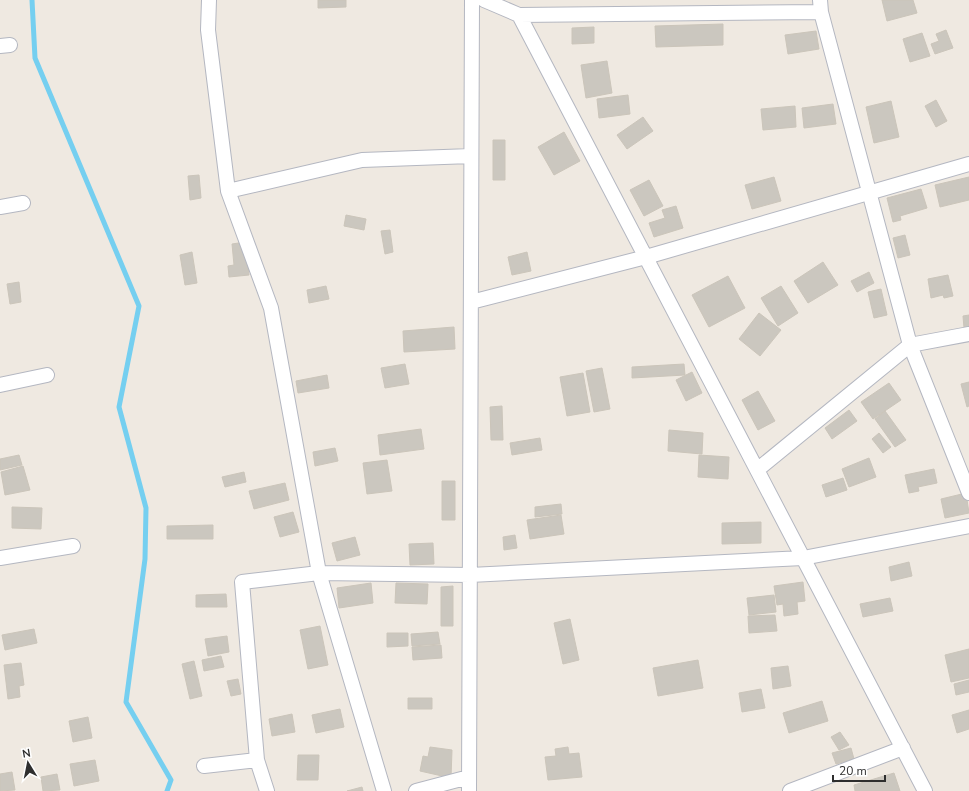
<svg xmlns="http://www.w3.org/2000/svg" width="969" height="791" font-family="'Nunito Sans',sans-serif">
	<rect width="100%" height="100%" fill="#efe9e1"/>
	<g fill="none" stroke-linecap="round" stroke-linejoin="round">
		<path stroke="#75cff0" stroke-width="5" d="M 32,0 L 35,58 L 139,306 L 119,407 L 146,508 L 145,559 L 126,702 L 171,780 L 167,791"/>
	</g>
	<path fill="#cbc7bf" stroke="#cbc5ba" d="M 318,0 L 346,0 L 346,7 L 318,8 Z
		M 882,0 L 913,0 L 917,13 L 887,21 Z
		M 723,24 L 723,45 L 656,47 L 655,26 Z
		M 594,27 L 594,43 L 572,44 L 572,28 Z
		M 946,30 L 953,48 L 935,54 L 931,44 L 939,41 L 936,34 Z
		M 816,31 L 819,49 L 788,54 L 785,35 Z
		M 922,33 L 930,56 L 910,62 L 903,39 Z
		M 607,61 L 612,93 L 586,98 L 581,65 Z
		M 628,95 L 630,114 L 599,118 L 597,99 Z
		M 936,100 L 947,121 L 936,127 L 925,106 Z
		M 891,101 L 899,137 L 874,143 L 866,107 Z
		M 833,104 L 836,124 L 804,128 L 802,108 Z
		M 795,106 L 796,127 L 763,130 L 761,109 Z
		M 643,117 L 653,131 L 627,149 L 617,135 Z
		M 564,132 L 580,161 L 554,175 L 538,147 Z
		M 493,140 L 505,140 L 505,180 L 493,180 Z
		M 199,175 L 201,198 L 190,200 L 188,176 Z
		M 774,177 L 781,201 L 752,209 L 745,185 Z
		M 969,177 L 969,200 L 940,207 L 935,185 Z
		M 649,180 L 663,206 L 644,216 L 630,190 Z
		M 921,189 L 927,208 L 900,216 L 901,220 L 893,222 L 887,198 Z
		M 676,206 L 683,228 L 654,237 L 649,223 L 665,218 L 662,210 Z
		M 346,215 L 366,219 L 364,230 L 344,226 Z
		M 390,230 L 393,252 L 385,254 L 381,231 Z
		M 905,235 L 910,255 L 898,258 L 893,238 Z
		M 245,242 L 249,275 L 229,277 L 228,266 L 234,265 L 232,244 Z
		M 192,252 L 197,283 L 185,285 L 180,255 Z
		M 527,252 L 531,271 L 512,275 L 508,257 Z
		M 823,262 L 838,285 L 808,303 L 794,281 Z
		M 869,272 L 874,283 L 857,292 L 851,281 Z
		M 948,275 L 953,296 L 944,298 L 943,295 L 931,298 L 928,279 Z
		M 728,276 L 745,308 L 709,327 L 692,295 Z
		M 19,282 L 21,302 L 10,304 L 7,284 Z
		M 326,286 L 329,299 L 309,303 L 307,290 Z
		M 781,286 L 798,313 L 778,326 L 761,298 Z
		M 881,289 L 887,315 L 874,318 L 868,292 Z
		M 759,313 L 781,330 L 760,356 L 739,339 Z
		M 969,315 L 969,328 L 964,328 L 963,316 Z
		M 454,327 L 455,349 L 404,352 L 403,331 Z
		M 405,364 L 409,384 L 385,388 L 381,368 Z
		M 684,364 L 685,375 L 632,378 L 632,367 Z
		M 602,368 L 610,409 L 594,412 L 586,371 Z
		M 692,372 L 702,393 L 686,401 L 676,380 Z
		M 583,373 L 590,412 L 567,416 L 560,377 Z
		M 327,375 L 329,388 L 298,393 L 296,381 Z
		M 969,382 L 969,406 L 967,407 L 961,384 Z
		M 889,383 L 901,400 L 873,419 L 861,402 Z
		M 758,391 L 775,421 L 758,430 L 742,400 Z
		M 502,406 L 503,440 L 491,440 L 490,407 Z
		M 849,410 L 857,421 L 832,439 L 825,428 Z
		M 885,411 L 906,440 L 895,447 L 875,419 Z
		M 421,429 L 424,449 L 380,455 L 378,435 Z
		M 669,430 L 703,433 L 702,454 L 668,451 Z
		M 879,433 L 891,447 L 883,453 L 872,439 Z
		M 540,438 L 542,450 L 512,455 L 510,443 Z
		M 335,448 L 338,461 L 315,466 L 313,452 Z
		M 19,455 L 22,465 L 0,470 L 0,459 Z
		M 699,455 L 729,457 L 728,479 L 698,477 Z
		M 869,458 L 876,477 L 849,487 L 842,469 Z
		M 387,460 L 392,491 L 367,494 L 363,463 Z
		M 23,466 L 30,490 L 5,495 L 1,472 Z
		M 934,469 L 937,483 L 918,487 L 919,491 L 909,493 L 905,475 Z
		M 244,472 L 246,482 L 225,487 L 222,477 Z
		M 843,478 L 847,490 L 826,497 L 822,485 Z
		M 442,481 L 455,481 L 455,520 L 442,520 Z
		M 285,483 L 289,500 L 254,509 L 249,491 Z
		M 966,493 L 969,513 L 945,518 L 941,499 Z
		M 561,504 L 562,514 L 535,517 L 535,507 Z
		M 12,507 L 42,508 L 41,529 L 12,528 Z
		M 293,512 L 299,532 L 280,537 L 274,517 Z
		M 561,515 L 564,534 L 530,539 L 527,520 Z
		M 761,522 L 761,543 L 722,544 L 722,523 Z
		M 213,525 L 213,539 L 167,539 L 167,526 Z
		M 515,535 L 517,548 L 504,550 L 503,537 Z
		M 355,537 L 360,555 L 337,561 L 332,543 Z
		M 433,543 L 434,564 L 410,565 L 409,544 Z
		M 909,562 L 912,576 L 891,581 L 889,567 Z
		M 803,582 L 805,601 L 797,602 L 798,614 L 784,616 L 783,604 L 777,605 L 774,586 Z
		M 371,583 L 373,603 L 339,608 L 337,588 Z
		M 396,583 L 428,584 L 427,604 L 395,603 Z
		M 453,586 L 453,626 L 441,626 L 441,587 Z
		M 226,594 L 227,607 L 196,607 L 196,595 Z
		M 774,595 L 776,612 L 749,615 L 747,598 Z
		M 890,598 L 893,611 L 863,617 L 860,604 Z
		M 775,615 L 777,631 L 749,633 L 748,616 Z
		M 570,619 L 579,660 L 563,664 L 554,623 Z
		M 320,626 L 328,665 L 308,669 L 300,630 Z
		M 34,629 L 37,643 L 5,650 L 2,635 Z
		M 438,632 L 440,644 L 412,646 L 411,634 Z
		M 387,633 L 408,633 L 408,646 L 387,647 Z
		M 227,636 L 229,652 L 208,656 L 205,639 Z
		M 441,645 L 442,658 L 413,660 L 412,647 Z
		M 969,649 L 969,678 L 951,682 L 945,655 Z
		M 221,656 L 224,667 L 204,671 L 202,660 Z
		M 698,660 L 703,688 L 658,696 L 653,668 Z
		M 194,661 L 202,696 L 190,699 L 182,664 Z
		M 21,663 L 24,685 L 19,686 L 20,697 L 8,699 L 4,665 Z
		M 788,666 L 791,686 L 773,689 L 771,668 Z
		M 238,679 L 241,694 L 231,696 L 227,681 Z
		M 969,680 L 969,692 L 956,695 L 954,684 Z
		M 761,689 L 765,708 L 742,712 L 739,693 Z
		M 408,698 L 432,698 L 432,709 L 408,709 Z
		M 822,701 L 828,721 L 789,733 L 783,713 Z
		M 340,709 L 344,727 L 316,733 L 312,715 Z
		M 969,710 L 969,729 L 957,733 L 952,715 Z
		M 292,714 L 295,732 L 272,736 L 269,719 Z
		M 88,717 L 92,738 L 73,742 L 69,721 Z
		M 840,732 L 849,745 L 839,750 L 831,737 Z
		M 430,747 L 452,750 L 451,778 L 420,771 L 423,756 L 428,757 Z
		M 568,747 L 569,754 L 579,753 L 582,777 L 548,780 L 545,757 L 556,756 L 555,749 Z
		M 851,748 L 854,759 L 836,764 L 832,753 Z
		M 298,755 L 319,755 L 318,780 L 297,780 Z
		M 95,760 L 99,781 L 74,786 L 70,764 Z
		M 12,772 L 15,790 L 0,791 L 0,774 Z
		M 894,773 L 900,791 L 855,791 L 854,785 Z
		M 57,774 L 60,790 L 43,791 L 41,777 Z
		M 362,787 L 363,791 L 347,791 Z"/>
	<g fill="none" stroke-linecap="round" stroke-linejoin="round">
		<defs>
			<path id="minor" d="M 209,0 L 208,30 L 228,191 L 271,308 L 319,573 L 384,791
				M 484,0 L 519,15 L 821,12
				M 820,0 L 821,12 L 910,345 L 969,493
				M 519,15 L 925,791
				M 0,46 L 10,45
				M 228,191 L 362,160 L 471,156
				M 0,207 L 23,203
				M 471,302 L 646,257 L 969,164
				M 0,385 L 47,375
				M 757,470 L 910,345 L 969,334
				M 0,558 L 73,546
				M 257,760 L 267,791
				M 204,766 L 257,760 L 242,582 L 319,573 L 470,575 L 803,558 L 969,526
				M 416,791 L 469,777
				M 469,791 L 472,0
				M 790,791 L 903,748"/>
		</defs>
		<use href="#minor" stroke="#b4b7c1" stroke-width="16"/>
		<use href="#minor" stroke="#fff" stroke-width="14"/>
	</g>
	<g transform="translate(28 763) rotate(350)" stroke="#ffffff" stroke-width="3" paint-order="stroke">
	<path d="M0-3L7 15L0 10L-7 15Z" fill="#2e2e2e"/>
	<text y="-6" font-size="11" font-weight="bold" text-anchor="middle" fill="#2e2e2e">N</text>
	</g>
	<path d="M833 775v6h52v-6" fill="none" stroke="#2e2e2e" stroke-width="2"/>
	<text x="839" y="775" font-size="12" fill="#2e2e2e" stroke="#ffffff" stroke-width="3" paint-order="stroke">20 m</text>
</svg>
